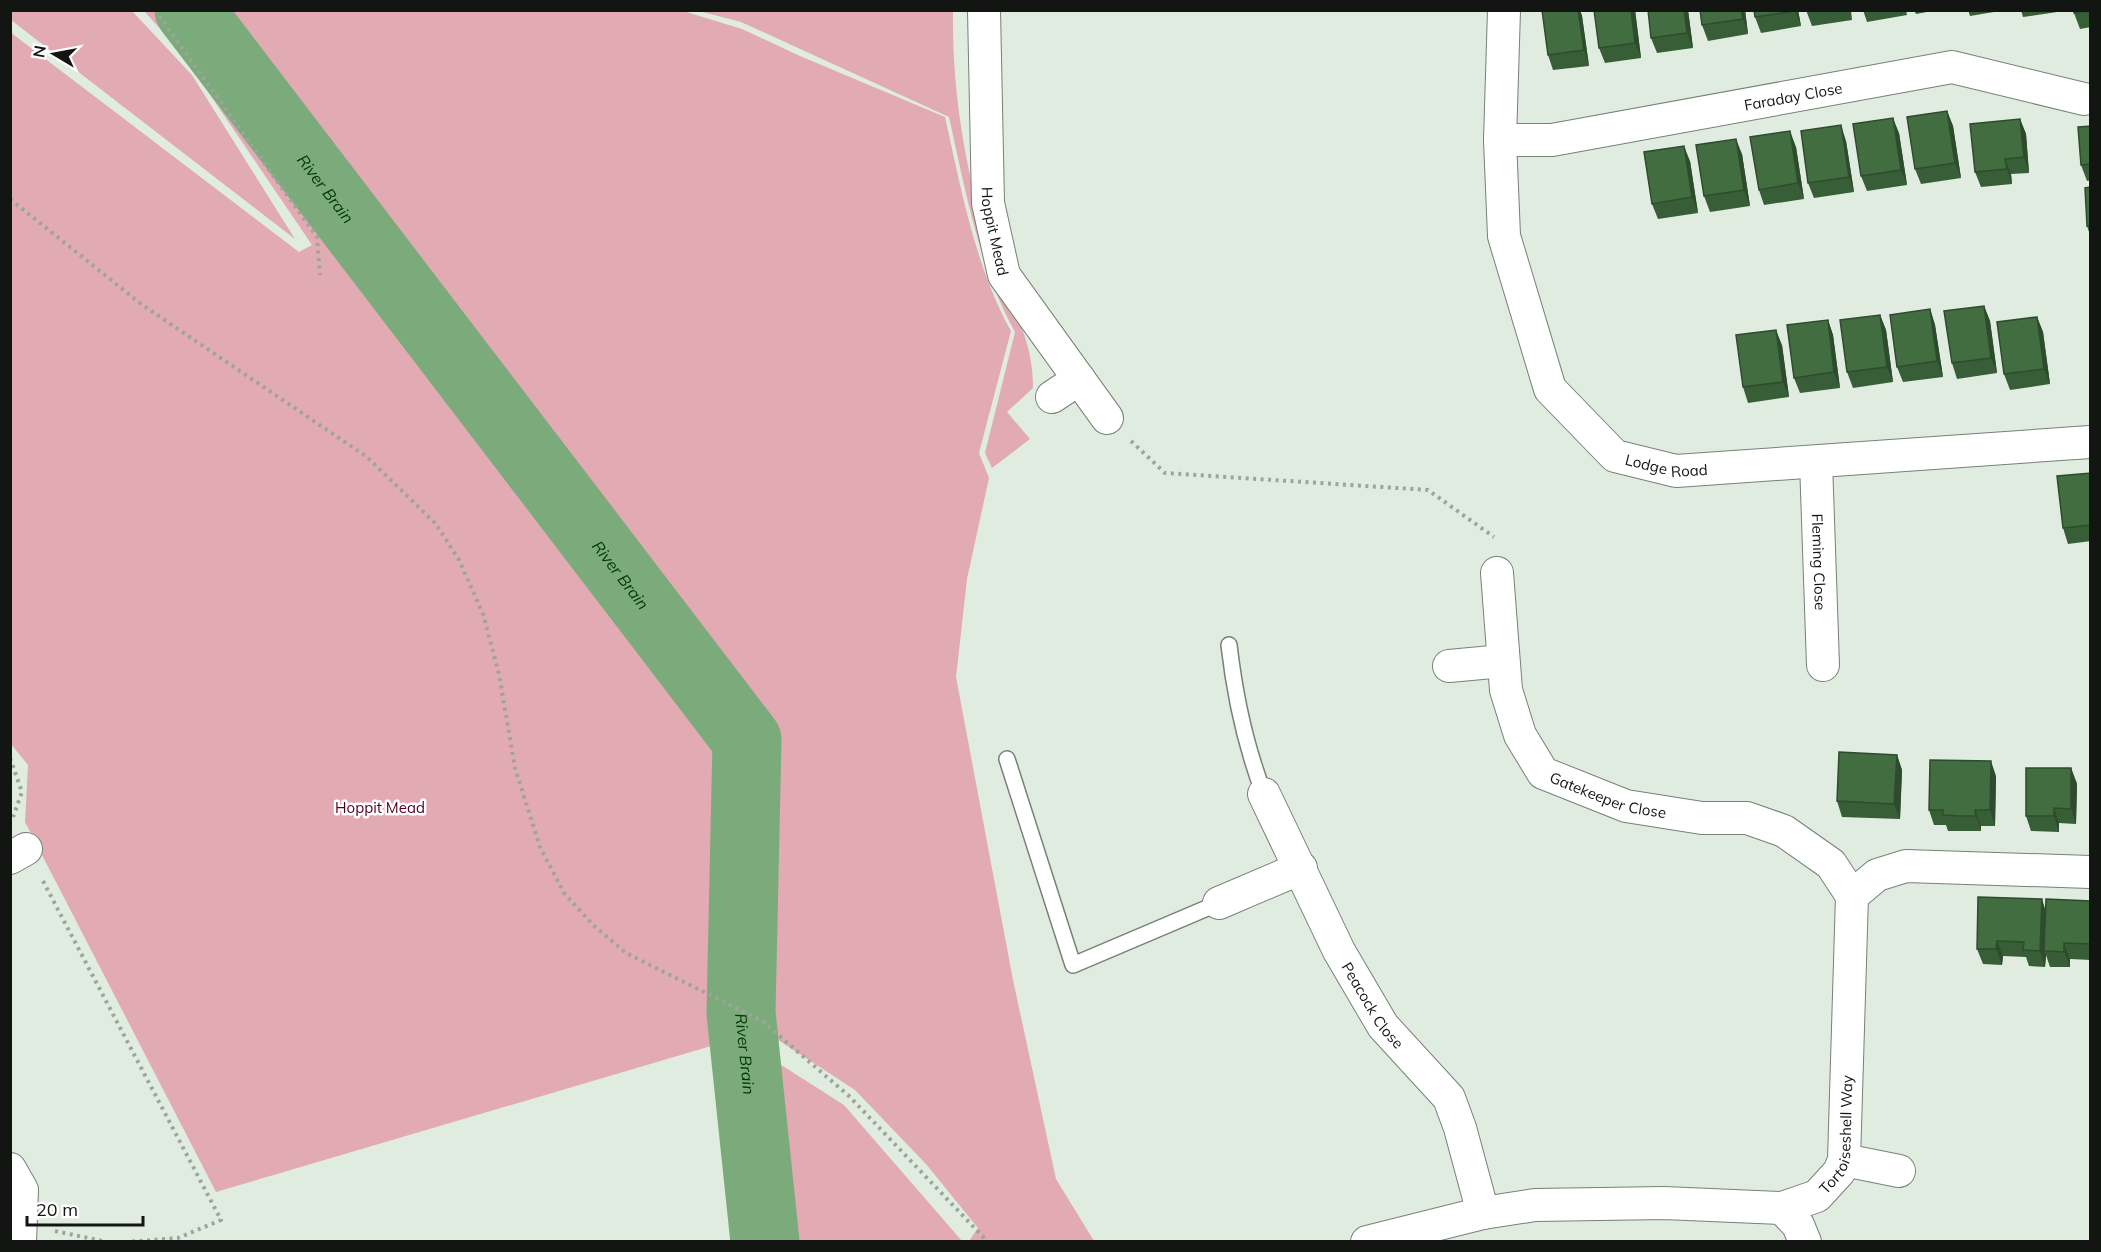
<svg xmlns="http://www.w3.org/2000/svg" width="2101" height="1252" font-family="Mulish,sans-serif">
	<rect width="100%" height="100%" fill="#e0ece0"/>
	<path fill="#e2aab3" d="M 10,11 L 132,11 L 192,75 L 295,239 L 11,20 Z
		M 144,11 L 164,11 L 377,304 L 747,740 L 728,1041 L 216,1192 L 25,822 L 28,765 L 11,744 L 10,32 L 299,252 L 312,245 L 181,52 Z
		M 204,11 L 683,11 L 742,29 L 800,56 L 945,117 C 961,188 975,267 1011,331 L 979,453 L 989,478 L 967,579 L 956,677 L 1013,980 L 1056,1179 L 1094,1241 L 969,1241 L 978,1228 L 926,1164 L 855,1090 L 755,1025 L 760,739 Z
		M 699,11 L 953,11 C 952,108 969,184 997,276 C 1002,294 1014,309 1021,326 C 1029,346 1033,367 1033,388 L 1007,412 L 1030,439 L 992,468 L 985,453 L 1015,332 C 979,267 965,189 949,117 L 741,22 Z
		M 756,1049 L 844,1105 L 962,1241 L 777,1241 Z"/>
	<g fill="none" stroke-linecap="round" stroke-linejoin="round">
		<path stroke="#7cab7b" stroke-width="69" id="s1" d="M 189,10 L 747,740 L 741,1013 L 765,1242"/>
		<defs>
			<path id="lane" d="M 1229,645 C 1235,697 1245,745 1264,794
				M 1007,759 L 1073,965 L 1219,903"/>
			<g id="street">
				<path id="s2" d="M 984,10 L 988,203 L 1004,275 L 1107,418"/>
				<path id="s3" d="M 1504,10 L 1500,140 L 1504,236 L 1550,389 L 1615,456 L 1676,471 L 2090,442"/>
				<path id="s4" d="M 1500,140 L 1552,140 L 1952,67 L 2084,99"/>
				<path d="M 1052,397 L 1079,379"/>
				<path id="s5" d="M 1816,462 L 1823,665"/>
				<path id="s6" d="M 1497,573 L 1506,690 L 1520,735 L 1543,773 L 1626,806 L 1702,818 L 1747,818 L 1784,831 L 1831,864 L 1852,896"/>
				<path d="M 1449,666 L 1503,661"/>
				<path id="s7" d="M 1264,794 L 1339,951 L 1383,1026 L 1449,1098 L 1460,1128 L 1483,1213"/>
				<path d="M 10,858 L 26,849"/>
				<path d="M 1219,903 L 1301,868"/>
				<path d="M 1844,1160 L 1899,1171"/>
				<path d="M 10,1169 L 22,1190 L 20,1242"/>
				<path d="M 1782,1208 L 1798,1225 L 1805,1242"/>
				<path id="s8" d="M 1367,1242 L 1483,1213 L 1535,1205 L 1664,1203 L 1782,1208 L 1817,1196 L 1839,1172 L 1844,1160 L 1852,896 L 1877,875 L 1906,866 L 2090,872"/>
			</g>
		</defs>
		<use href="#lane" stroke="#778176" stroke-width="18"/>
		<use href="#street" stroke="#778176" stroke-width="34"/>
		<path stroke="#9ca59b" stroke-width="4" stroke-dasharray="3 4.5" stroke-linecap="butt" d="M 155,10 L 317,237 L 320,275
			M 10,199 L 141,304 L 367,457 L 436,524 L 459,560 L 483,614 L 499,674 L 515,768 L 540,847 L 564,893 L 593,925 L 626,953 L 762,1021 L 849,1096 L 988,1242
			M 1131,441 L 1165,473 L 1428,490 L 1494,537
			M 10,758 L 22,792 L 13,817
			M 43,881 L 221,1220 L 178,1238 L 126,1242
			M 55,1231 L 107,1242"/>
		<use href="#lane" stroke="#fff" stroke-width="15"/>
		<use href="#street" stroke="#fff" stroke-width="32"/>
	</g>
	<path fill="#385e37" d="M 1542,10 L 1580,10 L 1582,16 L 1589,66 L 1553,70 L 1548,55 Z
		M 1594,10 L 1635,10 L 1641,58 L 1605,63 L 1599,48 Z
		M 1688,10 L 1693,48 L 1657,53 L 1651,38 Z
		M 1700,10 L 1745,10 L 1748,34 L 1708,41 L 1702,25 Z
		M 1754,10 L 1798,10 L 1801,26 L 1761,33 L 1755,17 Z
		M 1806,10 L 1851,10 L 1852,20 L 1812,26 Z
		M 1863,10 L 1906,10 L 1907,15 L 1867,22 Z
		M 1914,10 L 1938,10 L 1916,14 Z
		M 1968,10 L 2006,10 L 1970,16 Z
		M 2021,10 L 2063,10 L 2064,11 L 2023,17 Z
		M 2091,10 L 2091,27 L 2080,29 L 2074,13 Z
		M 1947,111 L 1953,126 L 1961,178 L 1921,184 L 1915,169 Z
		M 2020,119 L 2026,134 L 2029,173 L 2011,174 L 2012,184 L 1981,187 L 1975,172 Z
		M 2091,126 L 2091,180 L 2087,181 L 2081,165 Z
		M 1899,133 L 1907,185 L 1867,191 L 1861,176 Z
		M 1846,141 L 1854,192 L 1814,198 L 1808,183 Z
		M 1796,147 L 1804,199 L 1764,205 L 1759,190 Z
		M 1742,154 L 1750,206 L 1710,212 L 1704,196 Z
		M 1690,161 L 1698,213 L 1658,219 L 1652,204 Z
		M 2091,187 L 2091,249 L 2090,235 L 2087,226 Z
		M 1984,306 L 1990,321 L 1997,373 L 1957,379 L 1952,363 Z
		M 1930,309 L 1935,325 L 1943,377 L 1903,382 L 1897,367 Z
		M 1880,315 L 1886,330 L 1893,382 L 1853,388 L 1847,372 Z
		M 2037,317 L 2043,332 L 2050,384 L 2010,390 L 2004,374 Z
		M 1828,320 L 1833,335 L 1840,388 L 1800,393 L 1794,378 Z
		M 1782,345 L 1789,397 L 1748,403 L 1743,387 Z
		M 2091,473 L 2091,541 L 2068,544 L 2063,528 Z
		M 1897,755 L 1902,770 L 1900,819 L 1842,817 L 1837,801 Z
		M 2071,768 L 2077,784 L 2076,824 L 2059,823 L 2059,832 L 2031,831 L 2026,816 Z
		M 1996,776 L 1995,826 L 1981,826 L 1981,831 L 1948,831 L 1946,825 L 1934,825 L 1929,810 Z
		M 2091,901 L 2091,960 L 2070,959 L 2070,967 L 2050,967 L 2046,955 L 2045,967 L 2029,966 L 2026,957 L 2003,956 L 2002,965 L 1983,964 L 1977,949 L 2046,911 Z"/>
	<path fill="#2e4c2d" d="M 1578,10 L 1580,10 L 1582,16 L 1589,66 L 1584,50 Z
		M 1631,10 L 1635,10 L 1641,58 L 1635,43 Z
		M 1684,10 L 1688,10 L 1693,48 L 1687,33 Z
		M 1741,10 L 1745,10 L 1748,34 L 1743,19 Z
		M 1795,10 L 1798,10 L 1801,26 L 1795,11 Z
		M 1947,111 L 1953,126 L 1961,178 L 1955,163 Z
		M 1893,118 L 1899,133 L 1907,185 L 1901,170 Z
		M 2020,119 L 2026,134 L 2029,173 L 2024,157 Z
		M 1841,125 L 1846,141 L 1854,192 L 1849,177 Z
		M 1790,131 L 1796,147 L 1804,199 L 1798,183 Z
		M 1736,139 L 1742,154 L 1750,206 L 1744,190 Z
		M 1684,146 L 1690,161 L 1698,213 L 1692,197 Z
		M 2005,159 L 2011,174 L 2012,184 L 2007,169 Z
		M 1984,306 L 1990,321 L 1997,373 L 1991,358 Z
		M 1930,309 L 1935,325 L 1943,377 L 1937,361 Z
		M 1880,315 L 1886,330 L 1893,382 L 1887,367 Z
		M 2037,317 L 2043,332 L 2050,384 L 2044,369 Z
		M 1828,320 L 1833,335 L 1840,388 L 1834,372 Z
		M 1776,330 L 1782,345 L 1789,397 L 1783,382 Z
		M 1897,755 L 1902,770 L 1900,819 L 1894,804 Z
		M 1991,761 L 1996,776 L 1995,826 L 1990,810 Z
		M 2071,768 L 2077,784 L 2076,824 L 2071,809 Z
		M 2054,808 L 2059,823 L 2059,832 L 2054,816 Z
		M 1975,810 L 1981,826 L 1981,831 L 1976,816 Z
		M 2042,899 L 2047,915 L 2044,951 L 2046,955 L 2045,967 L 2040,951 Z
		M 1997,941 L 2003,956 L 2002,965 L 1996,949 Z
		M 2064,943 L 2070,959 L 2070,967 L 2064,952 Z"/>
	<path fill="#416d40" stroke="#2e4c2d" stroke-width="1.5" d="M 1542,10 L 1578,10 L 1584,50 L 1548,55 Z
		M 1594,10 L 1631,10 L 1635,43 L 1599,48 Z
		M 1648,10 L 1684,10 L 1687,33 L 1651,38 Z
		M 1700,10 L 1741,10 L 1743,19 L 1702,25 Z
		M 1754,10 L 1795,10 L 1795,11 L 1755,17 Z
		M 2074,10 L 2091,10 L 2091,11 L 2074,13 Z
		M 1947,111 L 1955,163 L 1915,169 L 1907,117 Z
		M 1893,118 L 1901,170 L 1861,176 L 1853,124 Z
		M 2020,119 L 2024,157 L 2005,159 L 2007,169 L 1975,172 L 1970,124 Z
		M 1841,125 L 1849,177 L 1808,183 L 1801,131 Z
		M 2091,126 L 2091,164 L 2081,165 L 2078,127 Z
		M 1790,131 L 1798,183 L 1759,190 L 1750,137 Z
		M 1736,139 L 1744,190 L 1704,196 L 1696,145 Z
		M 1684,146 L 1692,197 L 1652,204 L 1644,152 Z
		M 2091,187 L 2091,225 L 2087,226 L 2085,188 Z
		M 1984,306 L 1991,358 L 1952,363 L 1944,311 Z
		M 1930,309 L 1937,361 L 1897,367 L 1890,315 Z
		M 1880,315 L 1887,367 L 1847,372 L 1840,320 Z
		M 2037,317 L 2044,369 L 2004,374 L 1997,322 Z
		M 1828,320 L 1834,372 L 1794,378 L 1787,325 Z
		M 1776,330 L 1783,382 L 1743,387 L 1736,335 Z
		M 2091,473 L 2091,525 L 2063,528 L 2057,476 Z
		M 1839,752 L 1897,755 L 1894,804 L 1837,801 Z
		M 1930,760 L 1991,761 L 1990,810 L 1975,810 L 1976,816 L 1959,816 L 1943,815 L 1943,810 L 1929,810 Z
		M 2026,768 L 2071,768 L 2071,809 L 2054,808 L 2054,816 L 2026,816 Z
		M 1978,897 L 2042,899 L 2040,951 L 2023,950 L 2024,942 L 1997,941 L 1996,949 L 1977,949 Z
		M 2046,899 L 2091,901 L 2091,944 L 2064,943 L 2064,952 L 2044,951 Z"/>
	<g text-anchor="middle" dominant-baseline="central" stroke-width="5" stroke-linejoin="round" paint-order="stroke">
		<g font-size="15" fill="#121511" stroke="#fff">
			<text stroke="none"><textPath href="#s4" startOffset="297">Faraday Close</textPath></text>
			<text stroke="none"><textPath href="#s2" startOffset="222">Hoppit Mead</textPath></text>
			<text stroke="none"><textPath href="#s3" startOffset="532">Lodge Road</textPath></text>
			<text stroke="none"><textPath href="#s5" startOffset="100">Fleming Close</textPath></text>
			<text stroke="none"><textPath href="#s6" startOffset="278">Gatekeeper Close</textPath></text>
			<text stroke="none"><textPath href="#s7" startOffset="238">Peacock Close</textPath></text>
			<text stroke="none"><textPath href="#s8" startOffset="525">Tortoiseshell Way</textPath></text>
		</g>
		<g font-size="15" fill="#540020" stroke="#fff">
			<text x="380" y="807">Hoppit Mead</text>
		</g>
		<g font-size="16" font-style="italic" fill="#023606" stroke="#fff">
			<text stroke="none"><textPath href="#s1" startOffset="225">River Brain</textPath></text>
			<text stroke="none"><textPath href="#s1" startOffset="711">River Brain</textPath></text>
			<text stroke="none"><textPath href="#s1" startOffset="1233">River Brain</textPath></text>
		</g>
	</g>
	<rect width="2101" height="1252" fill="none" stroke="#121511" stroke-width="24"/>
	<g transform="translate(54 54) rotate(280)" stroke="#ffffff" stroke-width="4.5" paint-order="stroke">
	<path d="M0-4.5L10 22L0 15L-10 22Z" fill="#121511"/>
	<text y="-9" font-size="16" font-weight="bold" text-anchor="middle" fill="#121511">N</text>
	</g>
	<path d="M27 1216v9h116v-9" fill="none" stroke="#121511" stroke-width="3"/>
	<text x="36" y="1216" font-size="18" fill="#121511" stroke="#ffffff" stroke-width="4.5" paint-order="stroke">20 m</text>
</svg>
